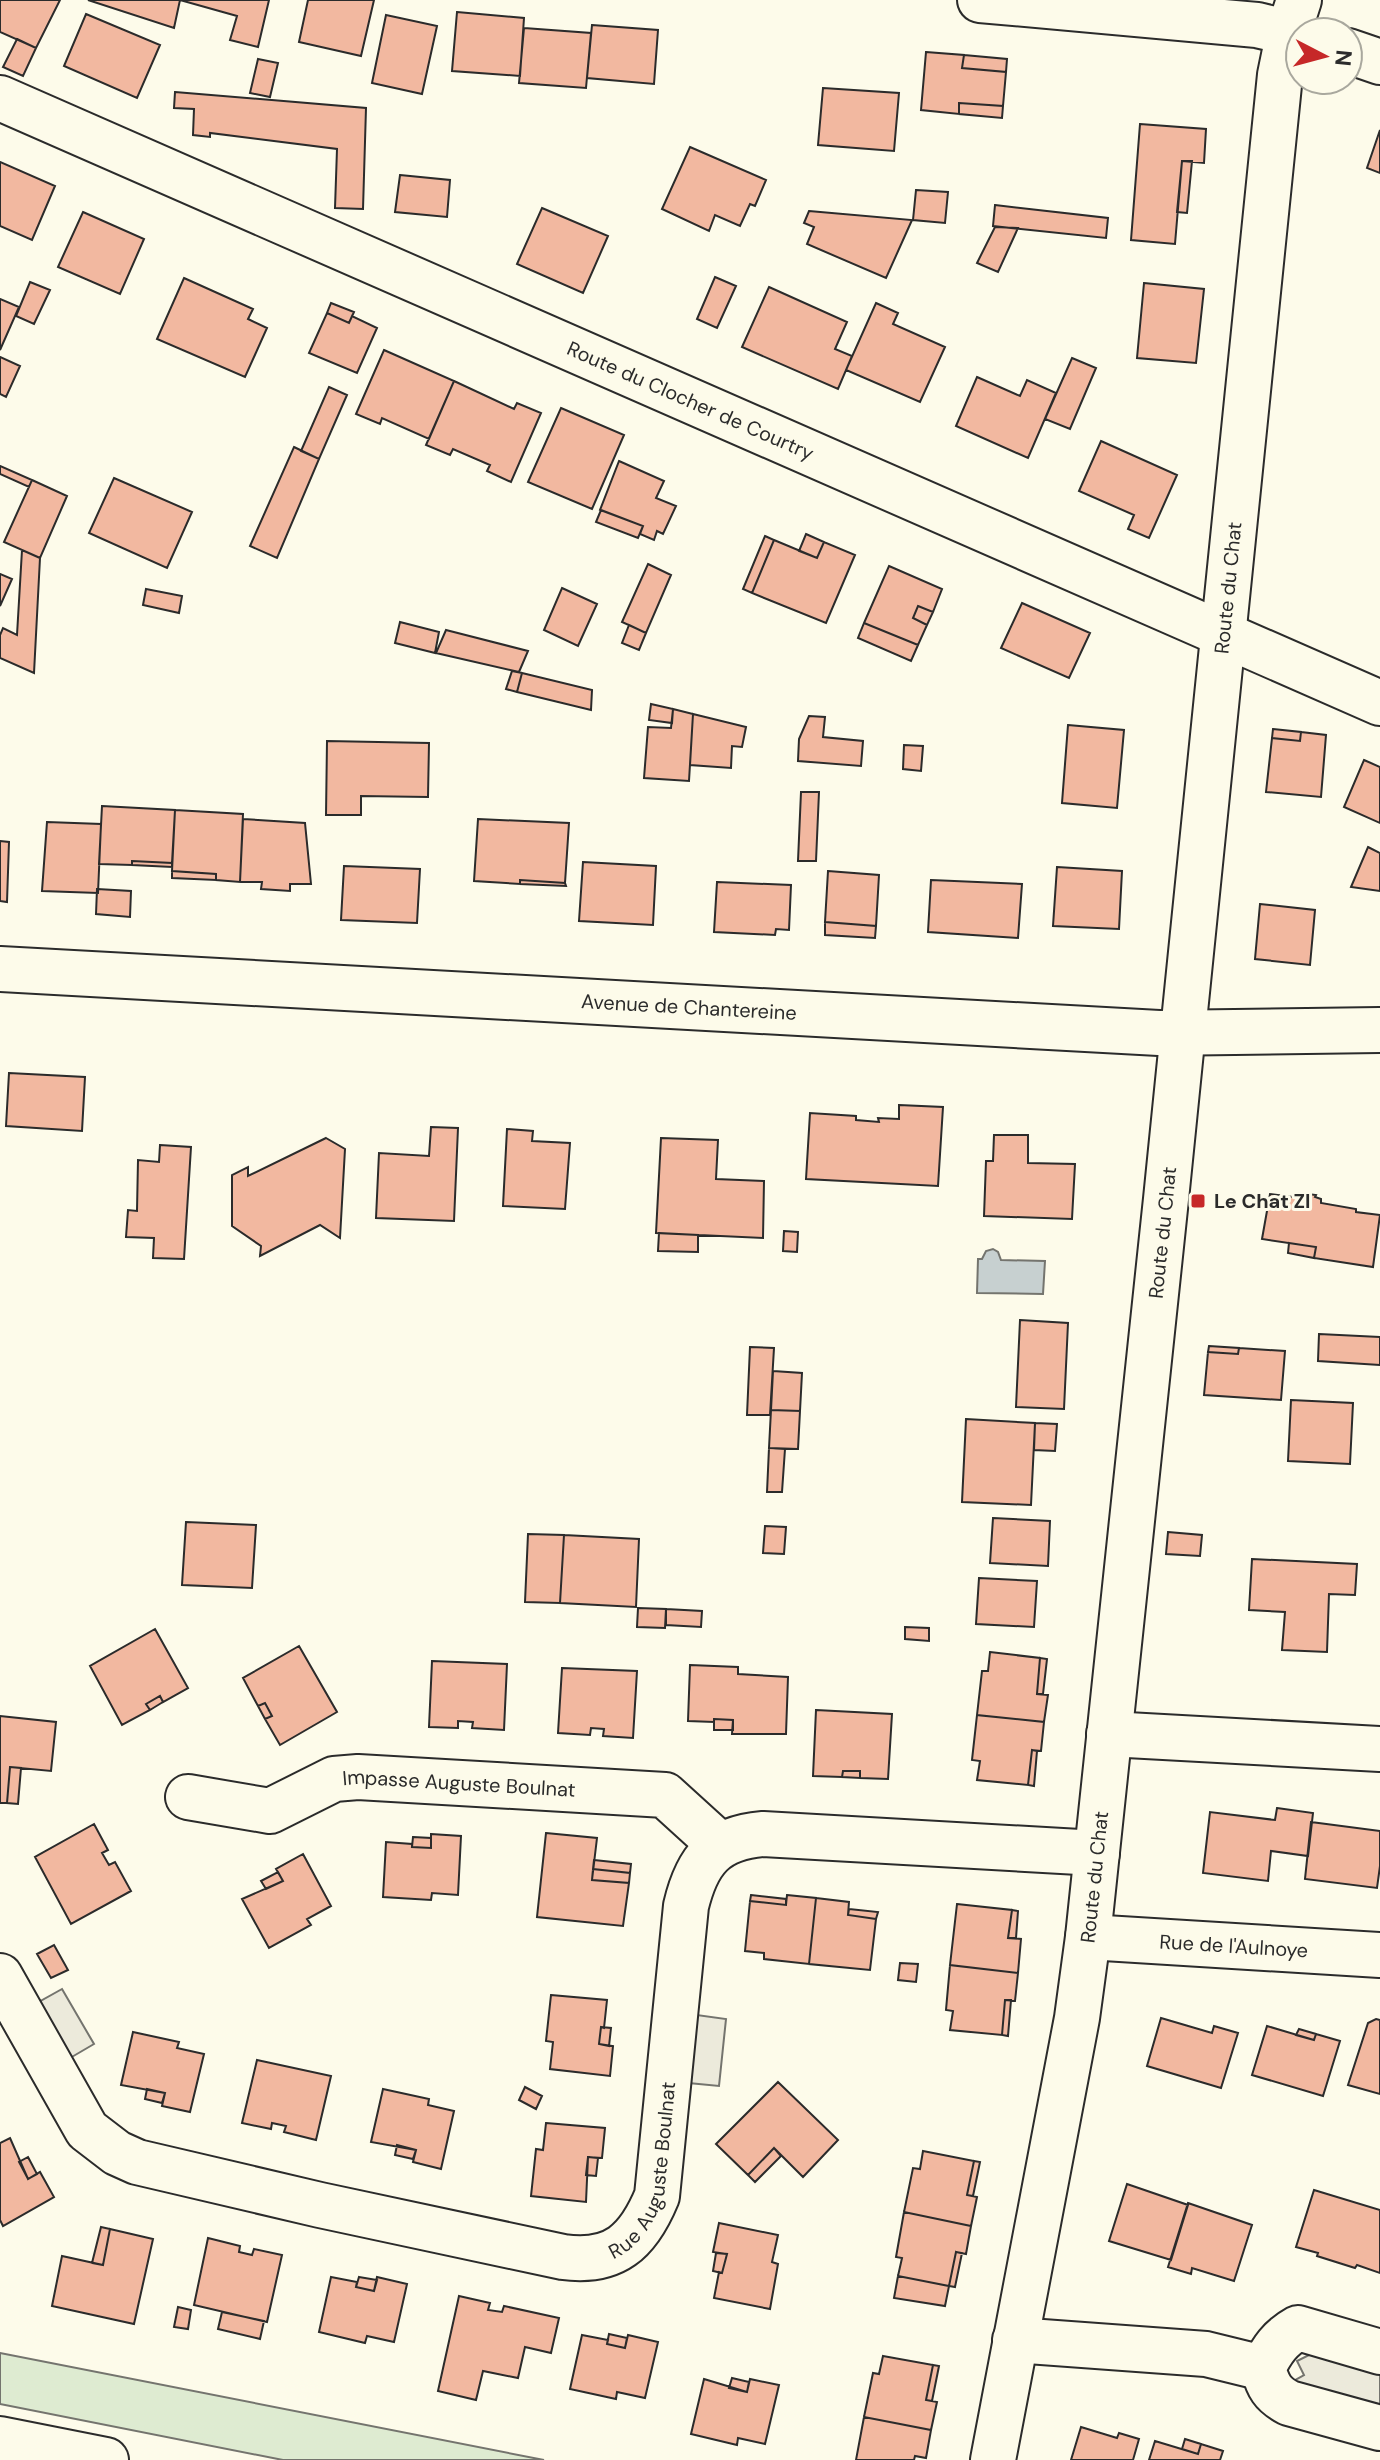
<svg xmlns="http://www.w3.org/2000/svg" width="1380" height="2460" font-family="'DM Sans',sans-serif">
	<rect width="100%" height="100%" fill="#fdfbea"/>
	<path fill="#deebd1" stroke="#74746e" stroke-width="2" d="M 0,2353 L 544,2460 L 283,2460 L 0,2404 Z"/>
	<path fill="#eceadb" stroke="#74746e" stroke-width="2" d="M 62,1989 L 94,2044 L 53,2068 L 21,2012 Z
		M 675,2012 L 726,2019 L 719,2086 L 668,2081 Z
		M 1380,2352 L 1380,2422 L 1290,2383 L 1304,2375 L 1297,2361 L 1313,2353 Z"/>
	<path fill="#c7d0d0" stroke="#74746e" stroke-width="2" d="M 993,1249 L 998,1252 L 1001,1260 L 1045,1261 L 1043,1294 L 977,1293 L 978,1259 L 982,1259 L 986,1251 Z"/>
	<path fill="#f2b8a0" stroke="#2b2b2b" stroke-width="2" d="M 0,0 L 60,0 L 36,48 L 0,32 Z
		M 88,0 L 180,0 L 174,28 Z
		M 180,0 L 269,0 L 258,47 L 230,40 L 237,16 Z
		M 308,0 L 374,0 L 361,56 L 299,42 Z
		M 457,12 L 524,18 L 520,76 L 452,71 Z
		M 86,14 L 160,45 L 137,98 L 64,66 Z
		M 386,15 L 437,26 L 422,94 L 372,83 Z
		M 592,25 L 658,30 L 654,84 L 587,78 Z
		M 524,28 L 591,33 L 586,88 L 519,83 Z
		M 17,39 L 36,48 L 23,76 L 3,67 Z
		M 926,52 L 964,55 L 962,68 L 1006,72 L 1003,106 L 959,103 L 959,114 L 921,110 Z
		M 964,55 L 1007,59 L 1006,72 L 962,68 Z
		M 258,59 L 278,63 L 270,97 L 250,93 Z
		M 823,88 L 899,93 L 894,151 L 818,145 Z
		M 175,92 L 366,108 L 363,209 L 335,208 L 337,149 L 210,133 L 210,137 L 193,135 L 194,109 L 174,108 Z
		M 959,103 L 1003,106 L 1002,118 L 959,114 Z
		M 1140,124 L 1206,129 L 1204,163 L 1182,161 L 1175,244 L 1131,240 Z
		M 1380,130 L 1380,173 L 1367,168 Z
		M 690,147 L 766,180 L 755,206 L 750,204 L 740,226 L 715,215 L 709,231 L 662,209 Z
		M 1182,161 L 1192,161 L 1187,213 L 1177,212 Z
		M 0,162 L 55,186 L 32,240 L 0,226 Z
		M 400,175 L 450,180 L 447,217 L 395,212 Z
		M 916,190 L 948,192 L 945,223 L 913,220 Z
		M 995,205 L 1108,218 L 1106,238 L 993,226 Z
		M 542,208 L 608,236 L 583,293 L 517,264 Z
		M 809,211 L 912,220 L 886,278 L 807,244 L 814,227 L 804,223 Z
		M 83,212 L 144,239 L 120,294 L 58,267 Z
		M 995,227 L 1018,228 L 998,272 L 977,263 Z
		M 715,277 L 736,286 L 717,328 L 697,319 Z
		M 184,278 L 253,309 L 248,319 L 267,328 L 245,377 L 157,339 Z
		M 30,282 L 50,290 L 34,324 L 16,316 Z
		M 1144,283 L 1204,289 L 1196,363 L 1137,358 Z
		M 769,287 L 847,322 L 835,349 L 852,356 L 838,389 L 742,347 Z
		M 0,299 L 19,307 L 0,350 Z
		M 331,303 L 354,312 L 349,323 L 327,313 Z
		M 876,303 L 898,313 L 893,324 L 945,347 L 920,402 L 846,370 Z
		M 327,313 L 349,323 L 352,316 L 377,328 L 357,373 L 309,353 Z
		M 384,350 L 454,381 L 429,439 L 382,418 L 380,424 L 356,414 Z
		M 0,357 L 20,366 L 6,397 L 0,394 Z
		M 1072,358 L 1096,368 L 1070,429 L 1045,419 Z
		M 977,377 L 1020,396 L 1027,380 L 1056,393 L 1028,458 L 956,426 Z
		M 454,381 L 514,409 L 517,403 L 541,413 L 511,482 L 487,471 L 490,465 L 453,449 L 450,455 L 426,445 Z
		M 329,387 L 347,395 L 319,459 L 301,451 Z
		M 561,408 L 624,435 L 592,509 L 528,482 Z
		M 1101,441 L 1177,475 L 1149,538 L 1128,529 L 1134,515 L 1079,491 Z
		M 294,447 L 319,459 L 277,558 L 250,546 Z
		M 619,461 L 664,481 L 656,498 L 676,506 L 663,534 L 657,531 L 654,540 L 640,534 L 643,526 L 600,510 Z
		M 0,466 L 32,480 L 29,487 L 0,474 Z
		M 114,478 L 192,512 L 167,568 L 89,533 Z
		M 32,480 L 67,496 L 40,558 L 4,542 Z
		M 601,510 L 643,526 L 638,538 L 596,522 Z
		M 806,534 L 824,542 L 817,558 L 799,551 Z
		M 765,536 L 774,540 L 752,593 L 743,589 Z
		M 774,540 L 817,558 L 824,542 L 855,555 L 826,623 L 752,593 Z
		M 22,550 L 40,558 L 34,673 L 0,658 L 0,635 L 3,628 L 17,635 Z
		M 648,564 L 671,575 L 646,633 L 622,622 Z
		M 889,566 L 942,589 L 933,612 L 918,606 L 913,618 L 927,625 L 918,645 L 864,623 Z
		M 0,574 L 12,579 L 0,606 Z
		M 562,588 L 597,604 L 578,646 L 544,630 Z
		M 146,589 L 182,596 L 179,613 L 143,605 Z
		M 1022,603 L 1090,633 L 1069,678 L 1001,648 Z
		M 918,606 L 933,612 L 927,625 L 913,618 Z
		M 400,622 L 439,632 L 435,653 L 395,643 Z
		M 864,623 L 918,645 L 911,661 L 858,638 Z
		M 629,625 L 646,633 L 639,650 L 622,643 Z
		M 446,630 L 528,651 L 519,672 L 436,653 Z
		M 512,671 L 522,673 L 517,692 L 506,689 Z
		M 522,673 L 592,690 L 591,710 L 517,692 Z
		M 651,704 L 673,709 L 672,723 L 649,720 Z
		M 673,709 L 693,714 L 689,781 L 644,778 L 648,727 L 671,728 Z
		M 693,714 L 746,727 L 742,747 L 732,746 L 731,768 L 690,765 Z
		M 809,716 L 825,717 L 823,737 L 863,741 L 861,766 L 798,761 L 799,739 Z
		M 1068,725 L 1124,730 L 1117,808 L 1062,803 Z
		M 1273,729 L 1301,732 L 1300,741 L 1272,738 Z
		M 1301,732 L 1326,735 L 1321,797 L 1266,792 L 1272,738 L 1300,741 Z
		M 327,741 L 429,743 L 428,797 L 361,796 L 361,815 L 326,815 Z
		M 904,745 L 923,746 L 921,771 L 903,769 Z
		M 1364,760 L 1380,767 L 1380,823 L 1344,807 Z
		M 801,792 L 819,792 L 816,861 L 798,861 Z
		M 102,806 L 175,810 L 172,863 L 132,861 L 132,865 L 99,864 Z
		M 175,810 L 243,814 L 240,882 L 216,880 L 216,874 L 172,871 Z
		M 243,819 L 305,823 L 311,884 L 290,884 L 290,891 L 261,889 L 262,882 L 240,882 Z
		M 478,819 L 569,823 L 565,883 L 520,880 L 520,884 L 474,881 Z
		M 47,822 L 101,824 L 98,893 L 42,891 Z
		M 0,841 L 9,842 L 7,902 L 0,901 Z
		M 1368,847 L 1380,853 L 1380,891 L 1351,887 Z
		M 132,861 L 172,863 L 172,867 L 132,865 Z
		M 583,862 L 656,866 L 653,925 L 579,921 Z
		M 344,866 L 420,869 L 417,923 L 341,920 Z
		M 1057,867 L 1122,871 L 1119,929 L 1053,926 Z
		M 172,871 L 216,874 L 216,880 L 172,878 Z
		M 828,871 L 879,875 L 876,926 L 825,922 Z
		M 520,880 L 565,883 L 566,886 L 520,884 Z
		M 931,880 L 1022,884 L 1018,938 L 928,932 Z
		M 717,882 L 791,885 L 789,930 L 776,929 L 775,935 L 714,932 Z
		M 97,889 L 131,891 L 130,917 L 96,914 Z
		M 1260,904 L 1315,910 L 1310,965 L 1255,959 Z
		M 825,922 L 876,926 L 875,938 L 825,935 Z
		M 9,1073 L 85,1077 L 82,1131 L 6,1126 Z
		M 899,1105 L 943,1107 L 938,1186 L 806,1179 L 810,1113 L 856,1116 L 856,1120 L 879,1122 L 878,1118 L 899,1119 Z
		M 431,1127 L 458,1128 L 454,1221 L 376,1218 L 379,1153 L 429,1156 Z
		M 507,1129 L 533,1131 L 532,1141 L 570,1143 L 565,1209 L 503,1206 Z
		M 994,1135 L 1028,1135 L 1028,1163 L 1075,1164 L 1072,1219 L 984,1216 L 986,1161 L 993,1161 Z
		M 326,1138 L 345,1149 L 340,1238 L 320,1225 L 260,1256 L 261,1246 L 232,1226 L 232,1175 L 248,1167 L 248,1176 Z
		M 661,1138 L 718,1140 L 716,1179 L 764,1181 L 763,1238 L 656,1233 Z
		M 160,1145 L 191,1147 L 184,1259 L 153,1258 L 154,1238 L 126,1237 L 128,1210 L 137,1211 L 138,1160 L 159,1162 Z
		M 1299,1193 L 1316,1195 L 1315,1197 L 1321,1199 L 1321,1203 L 1356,1209 L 1356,1212 L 1380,1215 L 1373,1267 L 1314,1258 L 1316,1247 L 1262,1239 L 1270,1194 L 1293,1197 L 1293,1194 L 1299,1195 Z
		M 784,1231 L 798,1232 L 797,1252 L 783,1251 Z
		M 659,1233 L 698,1235 L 698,1252 L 658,1251 Z
		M 1289,1243 L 1316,1247 L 1314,1258 L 1288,1253 Z
		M 1020,1320 L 1068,1323 L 1064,1409 L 1016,1407 Z
		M 1319,1334 L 1380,1337 L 1380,1365 L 1318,1361 Z
		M 1209,1346 L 1239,1348 L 1238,1354 L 1208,1352 Z
		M 750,1347 L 774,1348 L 770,1415 L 747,1415 Z
		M 1239,1348 L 1285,1351 L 1281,1400 L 1204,1395 L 1208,1352 L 1238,1354 Z
		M 773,1371 L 802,1373 L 800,1411 L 771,1410 Z
		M 1291,1400 L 1353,1403 L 1350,1464 L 1288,1461 Z
		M 771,1410 L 800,1411 L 798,1449 L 769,1448 Z
		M 966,1419 L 1035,1423 L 1031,1505 L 962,1502 Z
		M 1035,1423 L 1057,1424 L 1055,1451 L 1034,1450 Z
		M 769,1448 L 785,1449 L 782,1492 L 767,1492 Z
		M 993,1518 L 1050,1521 L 1048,1566 L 990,1563 Z
		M 186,1522 L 256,1525 L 252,1588 L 182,1585 Z
		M 765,1526 L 786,1527 L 784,1554 L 763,1553 Z
		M 1168,1532 L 1202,1535 L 1200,1556 L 1166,1554 Z
		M 528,1534 L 564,1535 L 560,1603 L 525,1602 Z
		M 564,1535 L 639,1539 L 636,1607 L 560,1603 Z
		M 1252,1559 L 1357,1564 L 1355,1595 L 1329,1594 L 1327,1652 L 1282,1650 L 1285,1612 L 1249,1610 Z
		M 979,1578 L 1037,1581 L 1034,1627 L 976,1624 Z
		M 638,1608 L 666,1609 L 665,1628 L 637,1627 Z
		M 666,1609 L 702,1611 L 701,1627 L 666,1625 Z
		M 905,1627 L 929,1628 L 929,1641 L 905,1639 Z
		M 155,1629 L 188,1688 L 163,1702 L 160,1696 L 146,1704 L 150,1710 L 122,1725 L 90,1666 Z
		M 299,1646 L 337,1712 L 280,1745 L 265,1719 L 272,1716 L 265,1703 L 258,1706 L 243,1678 Z
		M 990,1652 L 1040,1658 L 1037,1694 L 1048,1695 L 1044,1722 L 977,1715 L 982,1671 L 988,1671 Z
		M 1040,1658 L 1047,1659 L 1043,1694 L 1037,1694 Z
		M 432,1661 L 507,1664 L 504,1730 L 472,1728 L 473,1722 L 458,1721 L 458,1728 L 429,1727 Z
		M 690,1665 L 738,1667 L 738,1674 L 788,1677 L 786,1734 L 732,1734 L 733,1720 L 714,1719 L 714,1722 L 688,1721 Z
		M 562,1668 L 637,1671 L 633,1738 L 603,1736 L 604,1729 L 591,1728 L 590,1735 L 558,1733 Z
		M 160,1696 L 163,1702 L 150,1710 L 146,1704 Z
		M 265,1703 L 272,1716 L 265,1719 L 258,1706 Z
		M 816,1710 L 892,1714 L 888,1779 L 860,1778 L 860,1771 L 843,1771 L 842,1777 L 813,1776 Z
		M 977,1715 L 1044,1722 L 1041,1751 L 1032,1750 L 1028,1785 L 977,1780 L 980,1761 L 972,1760 Z
		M 0,1716 L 56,1722 L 51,1771 L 10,1767 L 7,1803 L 0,1803 Z
		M 714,1719 L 733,1720 L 733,1730 L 714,1730 Z
		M 1032,1750 L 1037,1751 L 1034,1786 L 1028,1785 Z
		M 10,1767 L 21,1768 L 18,1804 L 7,1803 Z
		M 843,1771 L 860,1771 L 860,1778 L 842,1777 Z
		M 1277,1808 L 1313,1813 L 1308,1856 L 1271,1851 L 1268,1881 L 1203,1873 L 1210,1812 L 1275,1820 Z
		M 1311,1822 L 1380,1831 L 1380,1866 L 1377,1888 L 1305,1879 Z
		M 94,1824 L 108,1850 L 102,1853 L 109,1865 L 115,1862 L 131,1891 L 71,1924 L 35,1857 Z
		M 546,1833 L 597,1838 L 592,1880 L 629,1883 L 623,1926 L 537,1917 Z
		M 431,1834 L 461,1836 L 458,1895 L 432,1893 L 431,1900 L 383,1897 L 386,1842 L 412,1844 L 412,1847 L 431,1848 Z
		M 413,1837 L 431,1838 L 431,1848 L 412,1847 Z
		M 303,1854 L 331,1906 L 307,1919 L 311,1925 L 269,1948 L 242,1899 L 283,1881 L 276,1869 Z
		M 594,1860 L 631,1864 L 630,1873 L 593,1869 Z
		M 593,1869 L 630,1873 L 629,1883 L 592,1880 Z
		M 278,1872 L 283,1881 L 266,1889 L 261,1881 Z
		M 751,1895 L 786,1899 L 786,1905 L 750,1901 Z
		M 787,1895 L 816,1898 L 809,1964 L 764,1959 L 764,1953 L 745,1951 L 750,1901 L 786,1905 Z
		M 816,1898 L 849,1902 L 848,1915 L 876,1919 L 870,1970 L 809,1964 Z
		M 957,1904 L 1012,1910 L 1008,1938 L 1021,1939 L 1018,1973 L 950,1965 Z
		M 849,1909 L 878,1912 L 876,1919 L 848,1915 Z
		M 1012,1910 L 1018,1911 L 1016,1938 L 1008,1938 Z
		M 54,1945 L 68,1970 L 51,1978 L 37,1954 Z
		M 900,1963 L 918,1964 L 916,1982 L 898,1980 Z
		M 950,1965 L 1018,1973 L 1015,2001 L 1005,2000 L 1002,2035 L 950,2030 L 953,2011 L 946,2010 Z
		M 551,1995 L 607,2000 L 604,2028 L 601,2027 L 599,2044 L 613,2046 L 610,2076 L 550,2069 L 553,2042 L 546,2041 Z
		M 1005,2000 L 1011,2000 L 1008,2036 L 1002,2035 Z
		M 1161,2018 L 1212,2033 L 1214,2026 L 1238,2033 L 1221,2088 L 1147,2066 Z
		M 1376,2019 L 1380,2020 L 1380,2094 L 1348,2085 L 1368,2023 Z
		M 1267,2026 L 1314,2040 L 1316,2034 L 1340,2041 L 1323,2096 L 1252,2075 Z
		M 601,2027 L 611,2028 L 609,2046 L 599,2044 Z
		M 1299,2029 L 1316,2034 L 1314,2040 L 1296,2035 Z
		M 133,2032 L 179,2042 L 177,2048 L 204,2054 L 190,2112 L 162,2106 L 165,2093 L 121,2085 Z
		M 257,2060 L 331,2076 L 316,2140 L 284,2132 L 286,2126 L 272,2123 L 271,2129 L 242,2123 Z
		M 778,2082 L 838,2140 L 803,2177 L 774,2148 L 748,2175 L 716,2144 Z
		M 525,2087 L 542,2096 L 536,2109 L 519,2100 Z
		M 147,2089 L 165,2093 L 162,2103 L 145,2099 Z
		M 383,2089 L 429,2099 L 428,2105 L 454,2111 L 441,2169 L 413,2162 L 416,2150 L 371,2142 Z
		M 546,2123 L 605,2128 L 602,2158 L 588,2157 L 586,2202 L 531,2196 L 536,2149 L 543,2150 Z
		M 10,2138 L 28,2179 L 40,2172 L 54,2197 L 3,2226 L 0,2220 L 0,2143 Z
		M 397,2145 L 416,2150 L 413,2159 L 395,2155 Z
		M 774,2148 L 781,2156 L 755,2182 L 748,2175 Z
		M 923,2151 L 974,2161 L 967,2195 L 977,2197 L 971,2226 L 904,2212 L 913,2168 L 920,2169 Z
		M 28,2157 L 37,2174 L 28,2179 L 19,2162 Z
		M 588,2157 L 598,2158 L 596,2176 L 586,2175 Z
		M 974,2161 L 980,2162 L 973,2196 L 967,2195 Z
		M 1127,2184 L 1188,2205 L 1171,2260 L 1109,2241 Z
		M 1314,2190 L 1380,2210 L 1380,2273 L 1357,2265 L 1355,2268 L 1317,2256 L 1318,2253 L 1296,2247 Z
		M 1188,2203 L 1252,2225 L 1234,2281 L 1192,2268 L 1191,2274 L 1168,2267 Z
		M 904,2212 L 971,2226 L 966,2254 L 956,2252 L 949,2286 L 898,2276 L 902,2258 L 896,2257 Z
		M 719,2223 L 778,2235 L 772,2262 L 778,2264 L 770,2309 L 714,2298 L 719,2272 L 722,2273 L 727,2254 L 713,2252 Z
		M 101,2227 L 110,2229 L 103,2265 L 92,2263 Z
		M 110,2229 L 153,2239 L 134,2324 L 52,2306 L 62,2256 L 103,2265 Z
		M 208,2238 L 240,2246 L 239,2252 L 252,2255 L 254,2249 L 282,2255 L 267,2322 L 194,2305 Z
		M 956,2252 L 962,2253 L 955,2287 L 949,2286 Z
		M 716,2253 L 727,2254 L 722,2273 L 713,2271 Z
		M 898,2276 L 949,2286 L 945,2306 L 894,2298 Z
		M 331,2277 L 357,2282 L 356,2287 L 374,2291 L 377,2277 L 407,2284 L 394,2342 L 367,2336 L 365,2343 L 319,2332 Z
		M 359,2277 L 377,2280 L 374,2291 L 356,2287 Z
		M 459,2296 L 490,2303 L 488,2310 L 502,2312 L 504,2306 L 559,2318 L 551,2353 L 525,2347 L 518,2378 L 483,2371 L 476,2400 L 438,2391 Z
		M 178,2307 L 191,2310 L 188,2329 L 174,2327 Z
		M 222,2312 L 264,2321 L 260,2339 L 218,2329 Z
		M 609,2334 L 627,2338 L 625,2348 L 607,2344 Z
		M 582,2335 L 608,2340 L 607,2344 L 625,2348 L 628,2335 L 658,2342 L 645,2398 L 617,2392 L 616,2399 L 570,2389 Z
		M 883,2356 L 933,2365 L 926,2400 L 937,2402 L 931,2430 L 864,2417 L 873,2373 L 879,2374 Z
		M 933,2365 L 939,2366 L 932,2401 L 926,2400 Z
		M 732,2378 L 749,2382 L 747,2392 L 729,2388 Z
		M 704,2379 L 747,2392 L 750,2379 L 779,2385 L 765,2444 L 738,2438 L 737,2445 L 691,2434 Z
		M 864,2417 L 931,2430 L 926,2458 L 915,2456 L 914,2460 L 856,2460 Z
		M 1081,2427 L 1117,2438 L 1119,2433 L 1139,2439 L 1133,2460 L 1071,2460 Z
		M 1185,2439 L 1201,2444 L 1198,2454 L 1182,2449 Z
		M 1155,2441 L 1198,2454 L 1201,2444 L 1223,2451 L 1220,2460 L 1149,2460 Z"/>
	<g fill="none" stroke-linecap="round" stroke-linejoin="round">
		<defs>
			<g id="minor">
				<path d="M 980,0 L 1257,25 L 1300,35"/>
				<path d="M 1348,51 L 1380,62"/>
				<path id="s1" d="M 0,98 L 1380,703"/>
				<path id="s2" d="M 0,969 L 1159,1033 L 1380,1030"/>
				<path d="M 1109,1734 L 1380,1749"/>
				<path id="s3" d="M 188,1797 L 270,1811 L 334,1779 L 358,1777 L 665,1795 L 720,1845"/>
				<path id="s4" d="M 1088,1937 L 1380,1955"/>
				<path id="s5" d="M 0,1976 L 87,2130 L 117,2153 L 137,2162 L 320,2205 L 563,2257 C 614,2264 638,2242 657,2196 L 686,1906 C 697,1860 715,1838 763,1834 L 1097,1853"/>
				<path d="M 1015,2340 L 1206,2354 L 1263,2368"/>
				<path d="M 1380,2352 L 1298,2328 C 1280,2338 1272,2350 1263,2368 C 1268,2386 1272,2394 1289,2403 L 1380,2428"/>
				<path d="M 0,2439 L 106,2460"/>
				<path id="s6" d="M 993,2460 L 1077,2018 L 1088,1937 L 1166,1199 L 1280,75 L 1289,31 L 1299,0"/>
			</g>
		</defs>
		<use href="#minor" stroke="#2b2b2b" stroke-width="48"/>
		<use href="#minor" stroke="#fdfbea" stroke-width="44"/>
	</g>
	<rect fill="#c62828" stroke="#fdfbea" stroke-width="3" x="1190" y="1193" width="16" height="16" rx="4"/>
	<g text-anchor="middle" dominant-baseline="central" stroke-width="6" stroke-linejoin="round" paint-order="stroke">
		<g font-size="20" fill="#2b2b2b" stroke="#fdfbea">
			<text stroke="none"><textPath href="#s1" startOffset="754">Route du Clocher de Courtry</textPath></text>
			<text stroke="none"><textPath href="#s6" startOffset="1888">Route du Chat</textPath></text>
			<text stroke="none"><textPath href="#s2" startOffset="690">Avenue de Chantereine</textPath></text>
			<text stroke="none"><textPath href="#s6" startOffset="1240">Route du Chat</textPath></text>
			<text stroke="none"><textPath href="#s3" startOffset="280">Impasse Auguste Boulnat</textPath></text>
			<text stroke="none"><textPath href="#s6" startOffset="592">Route du Chat</textPath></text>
			<text stroke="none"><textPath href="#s4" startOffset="146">Rue de l'Aulnoye</textPath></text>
			<text stroke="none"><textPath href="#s5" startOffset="816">Rue Auguste Boulnat</textPath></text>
		</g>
		<g font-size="20" font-weight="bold" fill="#2b2b2b" stroke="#fdfbea" text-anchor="start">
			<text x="1214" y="1201">Le Chat ZI</text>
		</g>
	</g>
	<g transform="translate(1324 56) rotate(96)"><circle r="38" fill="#fdfbea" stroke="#a9a89e" stroke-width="2"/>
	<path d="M0-6L14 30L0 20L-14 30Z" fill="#c62828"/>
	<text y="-12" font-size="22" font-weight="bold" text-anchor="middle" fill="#2b2b2b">N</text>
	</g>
</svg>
